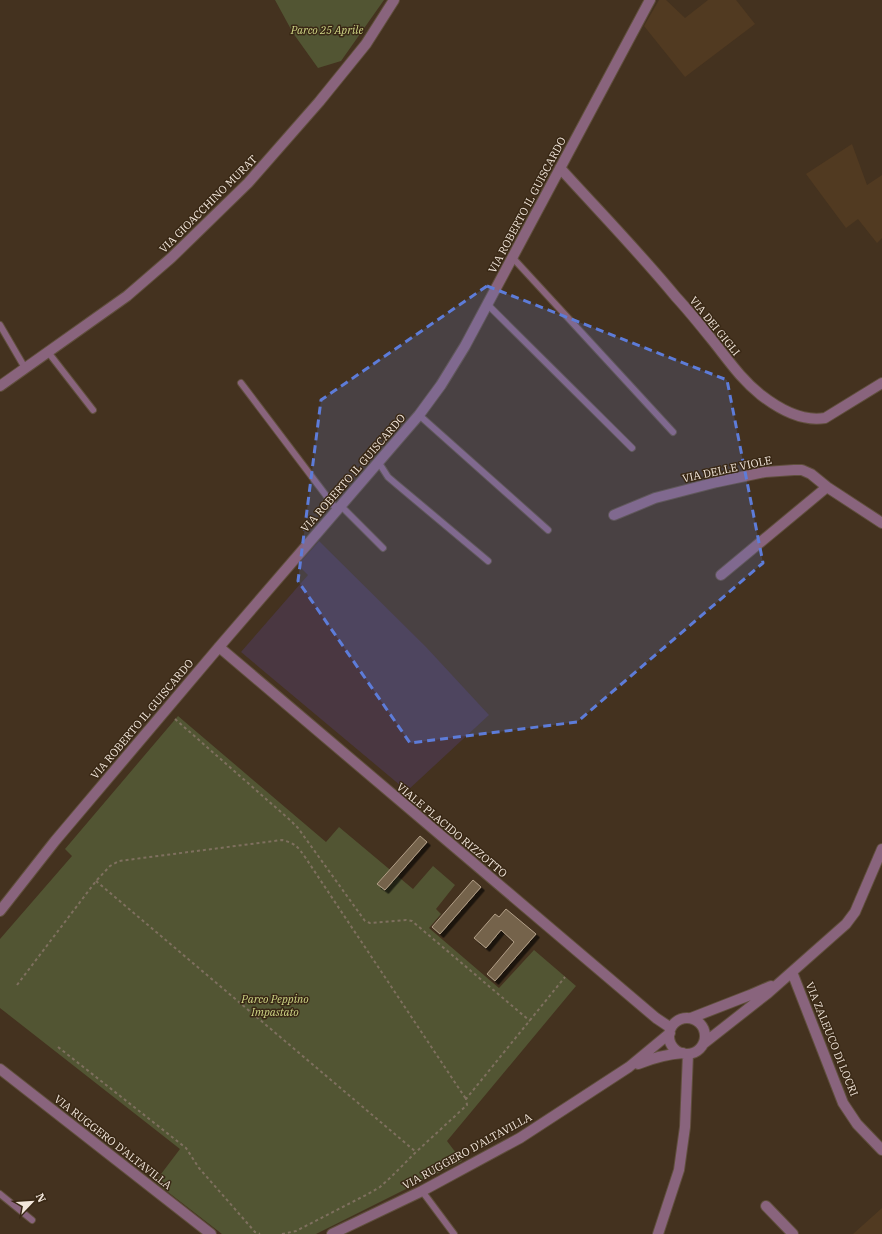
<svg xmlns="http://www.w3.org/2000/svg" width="882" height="1234" font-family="'IBM Plex Serif',serif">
	<defs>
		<filter id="shadow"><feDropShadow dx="3.5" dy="3.5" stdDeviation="0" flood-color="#0009"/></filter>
	</defs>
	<rect width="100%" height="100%" fill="#44321f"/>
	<path fill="#513a21" d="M 659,0 L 666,0 L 685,18 L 708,0 L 736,0 L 755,24 L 685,77 L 644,26 Z
		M 852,144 L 867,185 L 882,175 L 882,238 L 877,243 L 858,219 L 846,228 L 806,174 Z
		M 882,1208 L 882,1234 L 853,1234 Z"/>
	<path fill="#4a3741" d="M 319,541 L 426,647 L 489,715 L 407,791 L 241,652 L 308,575 L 298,565 Z"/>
	<path fill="#525533" d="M 275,0 L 384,0 L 341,61 L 318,68 L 293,33 Z
		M 178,716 L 326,842 L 339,827 L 413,889 L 433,866 L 455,885 L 436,909 L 441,914 L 429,928 L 499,988 L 534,950 L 576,986 L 447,1141 L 462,1161 L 316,1234 L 222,1234 L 155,1182 L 180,1149 L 0,1008 L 0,939 L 72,856 L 65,849 Z"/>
	<path fill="#74634c" stroke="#b29f87" filter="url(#shadow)" d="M 420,836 L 427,842 L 385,890 L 377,884 Z
		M 473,880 L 481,887 L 440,934 L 432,927 Z
		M 506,909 L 536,934 L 495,981 L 487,974 L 514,942 L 501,930 L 486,948 L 474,938 L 495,914 L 499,917 Z"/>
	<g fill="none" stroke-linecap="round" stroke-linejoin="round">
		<defs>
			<path id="lane" d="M 512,257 L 673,432
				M 487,304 L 632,448
				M 0,325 L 25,368
				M 48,352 L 93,410
				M 241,383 L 337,510
				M 419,415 L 548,530
				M 379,463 L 388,477 L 395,483 L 488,561
				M 341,506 L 383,548
				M 422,1191 L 454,1234
				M 0,1194 L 32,1220"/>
			<path id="street" d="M 560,168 C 599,211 639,252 676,297 C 689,311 701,326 713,341 C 729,361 741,379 761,395 C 779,409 802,422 825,418 L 882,383
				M 0,386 L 127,296 L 171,258 L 248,183 L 319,102 L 366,44 L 394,0
				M 614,515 L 655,498 L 717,482 L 765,472 L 794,470 L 802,470 L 811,474 L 827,487 L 882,523
				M 721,575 L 827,487
				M 219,647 L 656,1018 L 671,1028
				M 0,911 L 55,841 L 219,647 L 419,415 L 441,385 L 465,346 L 650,0
				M 792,972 L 843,1103 L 857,1124 L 882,1150
				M 691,1018 L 750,995 L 771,986
				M669 1036a18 18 0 1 1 36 0a18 18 0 1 1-36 0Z
				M 703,1044 L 768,993 L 846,924 L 855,912 L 882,849
				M 638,1064 C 653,1058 667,1054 683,1053
				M 0,1069 L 211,1234
				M 766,1206 L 793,1234
				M 332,1234 L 422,1191 L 520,1138 L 629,1067 L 670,1033
				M 658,1234 L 679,1170 L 685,1127 L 688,1054"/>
		</defs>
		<use href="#lane" stroke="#604f3d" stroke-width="8"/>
		<use href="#street" stroke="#604f3d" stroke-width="12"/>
		<path stroke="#7f705f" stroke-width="2" stroke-dasharray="3 3" stroke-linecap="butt" d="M 175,719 L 290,820 L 298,828 L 365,921 L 370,923 L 406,920 L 412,921 L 530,1021
			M 96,881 L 416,1152
			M 17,985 L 96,881 L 110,866 L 119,861 L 282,840 C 295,843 298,847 305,857 L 466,1099
			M 58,1047 L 186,1148 L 199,1168 L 255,1232 L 260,1234
			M 282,1234 L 296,1231 L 366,1195 L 380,1187 L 392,1176 L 416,1152 L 467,1105 L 466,1099 L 565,977"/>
		<use href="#lane" stroke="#89647d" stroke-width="6"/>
		<use href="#street" stroke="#89647d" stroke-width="10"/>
	</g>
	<path fill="#5d7cd9" fill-opacity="0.2" stroke="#5d7cd9" stroke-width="3" stroke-dasharray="8 5" stroke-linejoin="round" d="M 487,286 L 727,380 L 763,563 L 577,722 L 410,743 L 298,581 L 321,400 Z"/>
	<g text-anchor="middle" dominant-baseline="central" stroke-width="3" stroke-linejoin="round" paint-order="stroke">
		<g font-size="11" font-style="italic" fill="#d0d787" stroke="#392815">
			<text x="327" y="30">Parco 25 Aprile</text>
			<text x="275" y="999">Parco Peppino<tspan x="275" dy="13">Impastato</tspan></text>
		</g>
		<g font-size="11" fill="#f3e7dc" stroke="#392815">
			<text transform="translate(208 204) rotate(-45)">VIA GIOACCHINO MURAT</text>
			<text transform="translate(527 205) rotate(-62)">VIA ROBERTO IL GUISCARDO</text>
			<text transform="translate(715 326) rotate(51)">VIA DEI GIGLI</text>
			<text transform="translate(727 469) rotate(-12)">VIA DELLE VIOLE</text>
			<text transform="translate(353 473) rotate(-49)">VIA ROBERTO IL GUISCARDO</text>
			<text transform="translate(142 719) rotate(-50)">VIA ROBERTO IL GUISCARDO</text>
			<text transform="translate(452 830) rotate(40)">VIALE PLACIDO RIZZOTTO</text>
			<text transform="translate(832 1039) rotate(68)">VIA ZALEUCO DI LOCRI</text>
			<text transform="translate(113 1142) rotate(38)">VIA RUGGERO D'ALTAVILLA</text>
			<text transform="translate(467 1151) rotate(-29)">VIA RUGGERO D'ALTAVILLA</text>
		</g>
	</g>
	<g transform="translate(32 1202) rotate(65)" stroke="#392815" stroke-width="3" paint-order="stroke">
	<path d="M0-3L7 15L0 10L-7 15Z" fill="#f3e7dc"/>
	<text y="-6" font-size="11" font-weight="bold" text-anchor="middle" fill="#f3e7dc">N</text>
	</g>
</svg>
